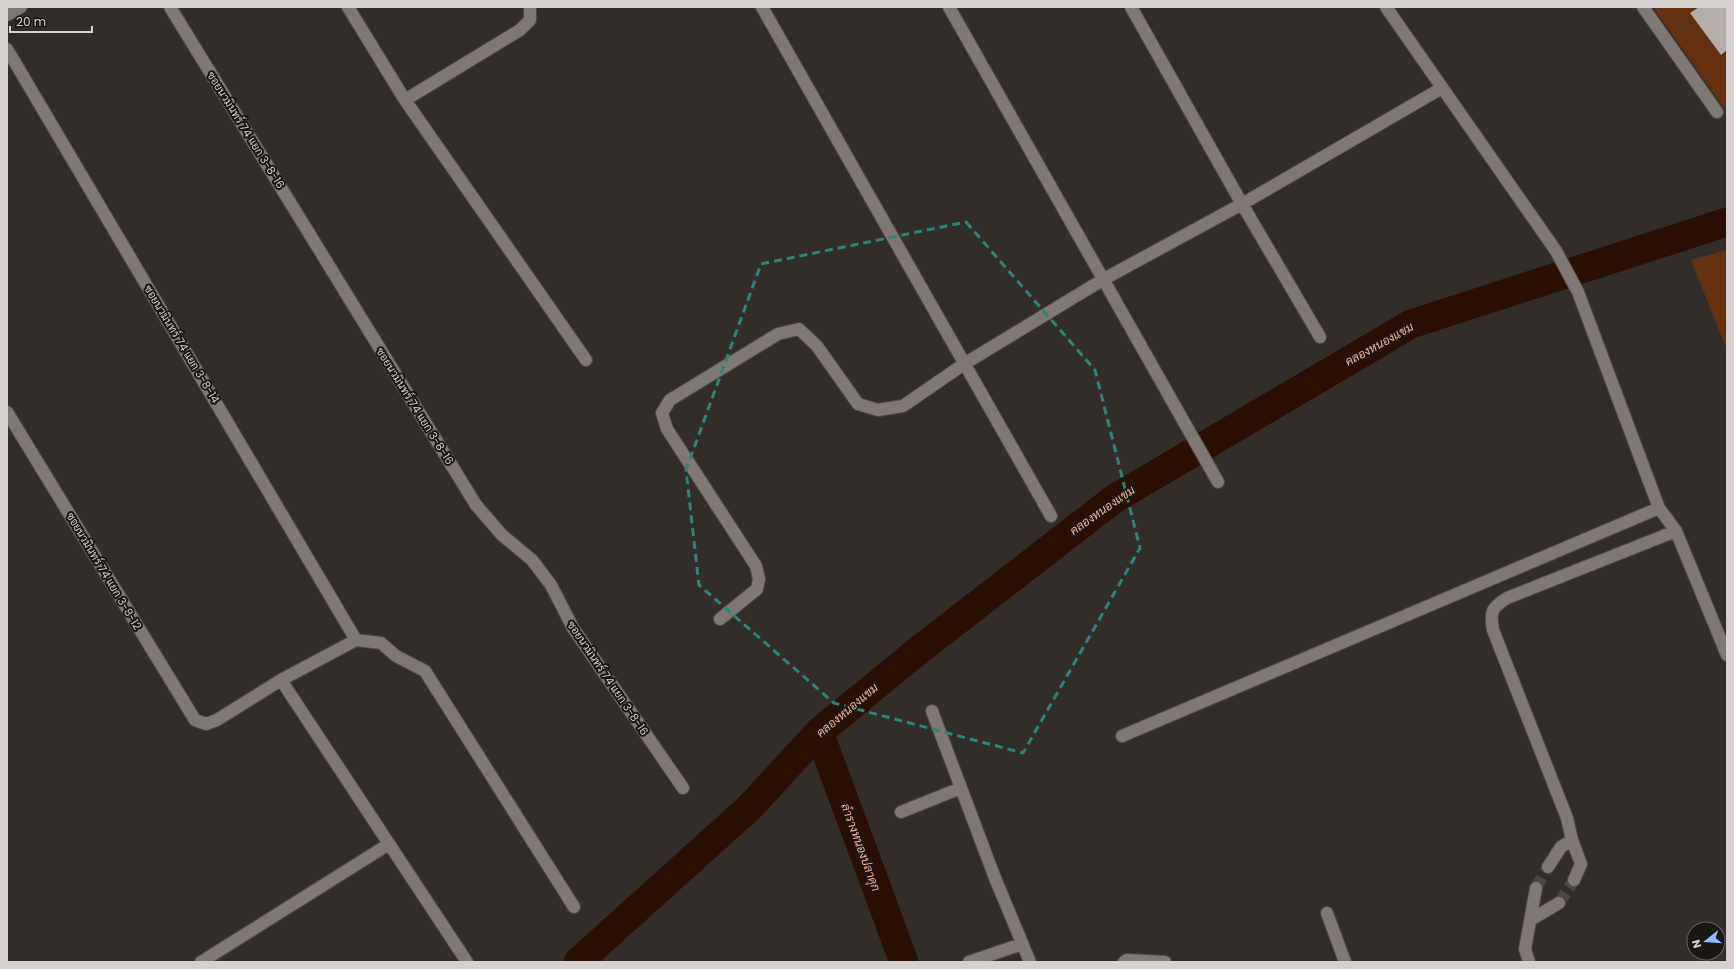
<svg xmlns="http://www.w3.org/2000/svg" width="1734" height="969" font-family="Poppins,Sarabun,sans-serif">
	<rect width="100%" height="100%" fill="#332d2a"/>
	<path fill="#643110" d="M 1653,7 L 1727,7 L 1727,112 Z
		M 1727,250 L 1727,350 L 1691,260 Z"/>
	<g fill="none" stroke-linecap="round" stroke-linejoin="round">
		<path stroke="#2a1002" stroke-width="29" d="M 819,732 L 904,962
			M 578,962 L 750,807 L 819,732 L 919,650 L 1114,499 L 1411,324 L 1727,222"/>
	</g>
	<path fill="#b4ada9" d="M 1699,7 L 1727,7 L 1727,50 L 1721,55 L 1690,13 Z"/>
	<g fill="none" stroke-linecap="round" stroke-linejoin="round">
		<path stroke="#4b4643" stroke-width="12" stroke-dasharray="12 6" stroke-linecap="butt" d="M 1536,888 L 1548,867
			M 1559,903 L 1574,880"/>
		<defs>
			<path id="minor" d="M 170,7 L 476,505 L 502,535 L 532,560 L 551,585 L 573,628 L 683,788
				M 348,7 L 405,100 L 586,360
				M 762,7 L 1051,516
				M 949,7 L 1218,482
				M 1131,7 L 1242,204 L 1320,337
				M 1386,7 L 1556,251 L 1578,292 L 1659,508 L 1676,531 L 1727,655
				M 1643,7 L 1717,112
				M 7,15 L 21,7
				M 7,49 L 356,640
				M 405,100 L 520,30 L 530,20 L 530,7
				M 7,412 L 195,720 L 206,724 L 217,720 L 281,680 L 356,640 L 381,643 L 396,656 L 425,671 L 574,907
				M 720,619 L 757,589 L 759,579 L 756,566 L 667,429 L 662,413 L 670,400 L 778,334 L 799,329 L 817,346 L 858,404 L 878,410 L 903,406 L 964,364 L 1104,279 L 1242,204 L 1442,88
				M 281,680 L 467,962
				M 932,711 L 995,878 L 1030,962
				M 1122,736 L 1659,508
				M 901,812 L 961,788
				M 1548,867 L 1561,847 L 1572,840
				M 1574,880 L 1581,864 L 1572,840 L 1567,818 L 1493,630 C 1490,612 1491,608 1507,598 L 1676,531
				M 1327,913 L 1345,962
				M 1532,919 L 1559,903
				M 201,962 L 389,844
				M 969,962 L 1022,944
				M 1124,962 L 1127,960 L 1165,962
				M 1529,962 L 1525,949 L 1536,888"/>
		</defs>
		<use href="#minor" stroke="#4f4a47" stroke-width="14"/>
		<use href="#minor" stroke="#7f7874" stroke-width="12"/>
	</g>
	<path fill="none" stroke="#2d847d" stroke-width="3" stroke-dasharray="8 5" stroke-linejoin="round" d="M 966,222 L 1095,370 L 1140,548 L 1023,753 L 834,703 L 699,585 L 686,470 L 761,264 Z"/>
	<g text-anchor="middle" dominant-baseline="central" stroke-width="4" stroke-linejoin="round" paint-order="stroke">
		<g font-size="11" fill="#d5d1cf" stroke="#191614">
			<text transform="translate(246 130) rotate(58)">ซอยนวมินทร์ 74 แยก 3-8-16</text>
			<text transform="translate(182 344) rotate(59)">ซอยนวมินทร์ 74 แยก 3-8-14</text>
			<text transform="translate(415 406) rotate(58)">ซอยนวมินทร์ 74 แยก 3-8-16</text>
			<text transform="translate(104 571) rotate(59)">ซอยนวมินทร์ 74 แยก 3-8-12</text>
			<text transform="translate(608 678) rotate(56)">ซอยนวมินทร์ 74 แยก 3-8-16</text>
		</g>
		<g font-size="12" font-style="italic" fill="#f7b38e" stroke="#191614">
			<text transform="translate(1379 344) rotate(-29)">คลองหนองแขม</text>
			<text transform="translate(1102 510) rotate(-35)">คลองหนองแขม</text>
			<text transform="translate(847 710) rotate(-40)">คลองหนองแขม</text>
			<text transform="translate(861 847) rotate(70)">ลำรางหนองปลาดุก</text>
		</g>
	</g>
	<rect width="1734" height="969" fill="none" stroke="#d5d1cf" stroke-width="16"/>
	<g transform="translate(1706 941) rotate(253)"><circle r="19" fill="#191614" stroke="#64615f"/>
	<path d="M0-3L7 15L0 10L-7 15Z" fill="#8eb9fd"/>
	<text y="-6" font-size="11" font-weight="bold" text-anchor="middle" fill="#d5d1cf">N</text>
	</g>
	<path d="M10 26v6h82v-6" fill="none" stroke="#d5d1cf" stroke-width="2"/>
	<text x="16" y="26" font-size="12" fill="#d5d1cf" stroke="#191614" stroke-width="3" paint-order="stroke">20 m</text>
</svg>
